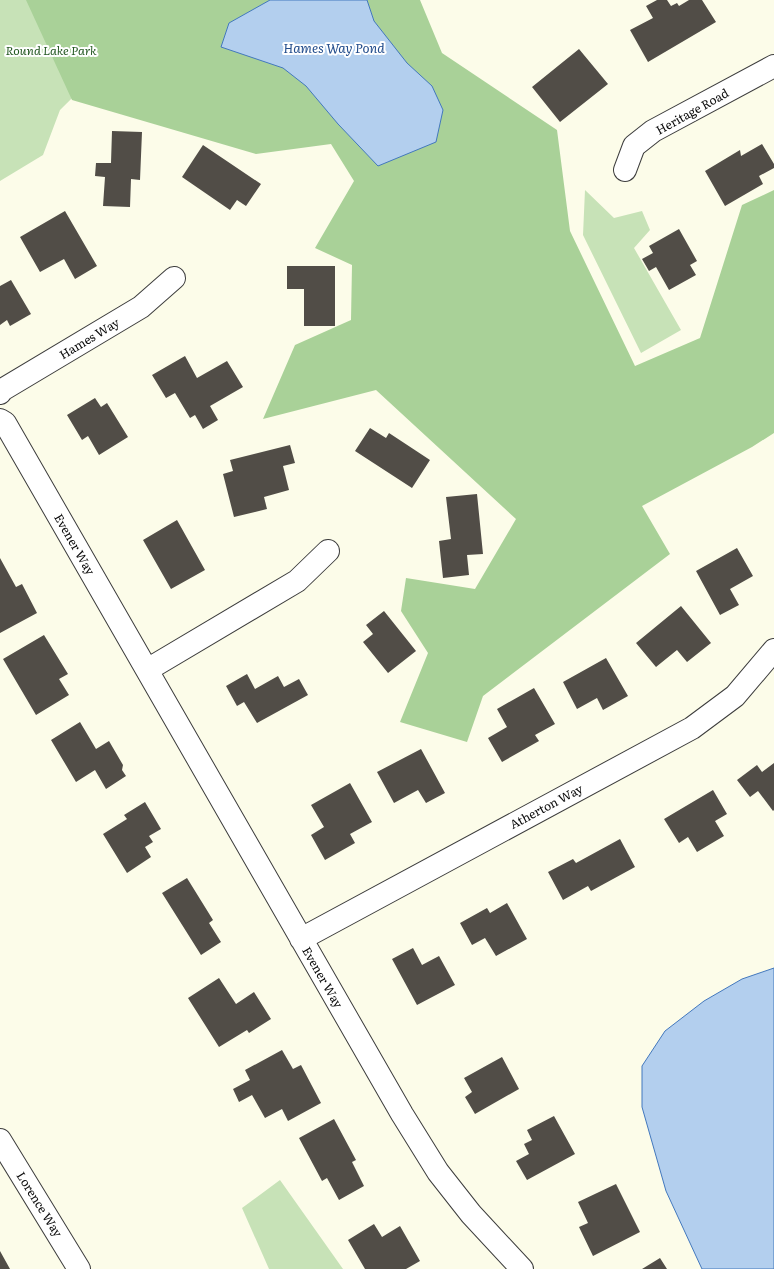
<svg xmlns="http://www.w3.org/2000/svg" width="774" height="1269" font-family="Literata,serif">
	<rect width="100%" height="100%" fill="#fcfce9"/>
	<path fill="#c7e2b7" d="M 0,0 L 171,0 L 60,110 L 43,155 L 0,181 Z
		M 585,190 L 614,218 L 642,211 L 650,230 L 634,248 L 681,330 L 641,353 L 583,235 Z
		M 280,1180 L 343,1269 L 269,1269 L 242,1208 Z"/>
	<path fill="#a9d198" d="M 26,0 L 420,0 L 442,53 L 557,130 L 570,231 L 635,366 L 700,338 L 742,205 L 774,190 L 774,433 L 752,447 L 642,506 L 670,554 L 483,696 L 467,742 L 400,722 L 428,653 L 401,611 L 406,578 L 475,589 L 516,519 L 376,390 L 263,419 L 295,345 L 351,320 L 352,265 L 315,248 L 354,181 L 331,144 L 256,154 L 72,100 Z"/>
	<path fill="#b3cfee" stroke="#4378bd" d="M 270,0 L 367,0 L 374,21 L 407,63 L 432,86 L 443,110 L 436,142 L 378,166 L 338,124 L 306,86 L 283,68 L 221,47 L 229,23 Z
		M 774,968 L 774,1269 L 702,1269 L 666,1191 L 642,1107 L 642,1066 L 665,1031 L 704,1001 L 742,979 Z"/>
	<path fill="#514d47" d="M 657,0 L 667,0 L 671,6 L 677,3 L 679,6 L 689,0 L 702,0 L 716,22 L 648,62 L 630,30 L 653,18 L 646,6 Z
		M 579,49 L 608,84 L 560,122 L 532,87 Z
		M 112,131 L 142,132 L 140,180 L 131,179 L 130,207 L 103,206 L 105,177 L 95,176 L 96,163 L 111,163 Z
		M 762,144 L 774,164 L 774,168 L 759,176 L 763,184 L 725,206 L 705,171 L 740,150 L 741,156 Z
		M 203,145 L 261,184 L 246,206 L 237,200 L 230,210 L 182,177 Z
		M 65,211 L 97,266 L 75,279 L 64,259 L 40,272 L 20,237 Z
		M 679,229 L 697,261 L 690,265 L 696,275 L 669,290 L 656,267 L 649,271 L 642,259 L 653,253 L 649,246 Z
		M 287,266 L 335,266 L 335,326 L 304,326 L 304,289 L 287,289 Z
		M 11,280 L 31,314 L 10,326 L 7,320 L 0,325 L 0,286 Z
		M 185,356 L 197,378 L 227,361 L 243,387 L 210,406 L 218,420 L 203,429 L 195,415 L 190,418 L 175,393 L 166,398 L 152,375 Z
		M 95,398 L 101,407 L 107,403 L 128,437 L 99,455 L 88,436 L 82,440 L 67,415 Z
		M 370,428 L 386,438 L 389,433 L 430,460 L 412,488 L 355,451 Z
		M 290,445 L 295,463 L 283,466 L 289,490 L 264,497 L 267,509 L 234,517 L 223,474 L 233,471 L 230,460 Z
		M 477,494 L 483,554 L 467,555 L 469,575 L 443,578 L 439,541 L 451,539 L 446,497 Z
		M 177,520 L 205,570 L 171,589 L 143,540 Z
		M 737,548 L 753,576 L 730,589 L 739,605 L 720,615 L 696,571 Z
		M 0,558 L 16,587 L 22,584 L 37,613 L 0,633 Z
		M 681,606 L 711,643 L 687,662 L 677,650 L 656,667 L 636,643 Z
		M 384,611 L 416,651 L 388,673 L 363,642 L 373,634 L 366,625 Z
		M 44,635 L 68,674 L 59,679 L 69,695 L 36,715 L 3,659 Z
		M 606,658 L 628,696 L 603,710 L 597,698 L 577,709 L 563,682 Z
		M 247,674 L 255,689 L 278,676 L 284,687 L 299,679 L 308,695 L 257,723 L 244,702 L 237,706 L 226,686 Z
		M 534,688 L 555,724 L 535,735 L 539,741 L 502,762 L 488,738 L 507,727 L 497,709 Z
		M 80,722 L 96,749 L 109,741 L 123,765 L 122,770 L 126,776 L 106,789 L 95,770 L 76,782 L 51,740 Z
		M 421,749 L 445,793 L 426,803 L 418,790 L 394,803 L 377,772 Z
		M 774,763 L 774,810 L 773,811 L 758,791 L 750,797 L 737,780 L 757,765 L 762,772 Z
		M 350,783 L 372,822 L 350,834 L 355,843 L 325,860 L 311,835 L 324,827 L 311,805 Z
		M 713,790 L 727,814 L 715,821 L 724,836 L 697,852 L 688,837 L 679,843 L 664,819 Z
		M 145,802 L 161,829 L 149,836 L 153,842 L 145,847 L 151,857 L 127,873 L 103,834 L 127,819 L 124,815 Z
		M 620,839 L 635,867 L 591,891 L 588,886 L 563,900 L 548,872 L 573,859 L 576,863 Z
		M 187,878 L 213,920 L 209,923 L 221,942 L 201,955 L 162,893 Z
		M 507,903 L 527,939 L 496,956 L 485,938 L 472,945 L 460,923 L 487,908 L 490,913 Z
		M 413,948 L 422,965 L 439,956 L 455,985 L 417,1005 L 392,959 Z
		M 219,978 L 236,1004 L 254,992 L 271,1019 L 249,1033 L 247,1030 L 219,1047 L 188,998 Z
		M 282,1050 L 293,1069 L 301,1065 L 321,1103 L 288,1121 L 282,1109 L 265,1118 L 252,1095 L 239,1102 L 233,1089 L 250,1080 L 245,1070 Z
		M 502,1057 L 519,1089 L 475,1114 L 465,1097 L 472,1092 L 464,1078 Z
		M 554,1116 L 575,1154 L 527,1180 L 516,1161 L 529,1154 L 524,1144 L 532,1140 L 527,1130 Z
		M 334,1119 L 356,1160 L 352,1162 L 364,1186 L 339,1200 L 327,1178 L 322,1181 L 299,1138 Z
		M 616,1184 L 640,1232 L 593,1256 L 579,1227 L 588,1223 L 578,1202 Z
		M 374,1224 L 382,1237 L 400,1226 L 420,1261 L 406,1269 L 365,1269 L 348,1240 Z
		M 0,1251 L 10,1269 L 0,1269 Z
		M 660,1258 L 667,1269 L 642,1269 Z"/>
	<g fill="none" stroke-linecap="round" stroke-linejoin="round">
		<defs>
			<path id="minor" d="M 625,170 L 634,146 L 653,131 L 774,66
				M 0,393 L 2,390 L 141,307 L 174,278
				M 0,420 L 5,423 L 402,1114 L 438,1172 L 471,1214 L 522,1269
				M 147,670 L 297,581 L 328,551
				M 301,939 L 692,728 L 735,696 L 774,650
				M 0,1140 L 79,1269"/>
		</defs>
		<use href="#minor" stroke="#3d3d3d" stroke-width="24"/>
		<use href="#minor" stroke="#fff" stroke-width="22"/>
	</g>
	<g text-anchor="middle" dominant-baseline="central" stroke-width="4" stroke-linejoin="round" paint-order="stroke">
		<g font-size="12" font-style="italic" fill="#255923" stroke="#fff">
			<text x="51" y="50">Round Lake Park</text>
		</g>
		<g font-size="12" fill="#0a0a0a" stroke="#fff">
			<text transform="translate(692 111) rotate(-29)">Heritage Road</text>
			<text transform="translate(89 338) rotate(-31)">Hames Way</text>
			<text transform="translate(75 544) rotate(60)">Evener Way</text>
			<text transform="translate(546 806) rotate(-28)">Atherton Way</text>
			<text transform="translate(323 977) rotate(60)">Evener Way</text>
			<text transform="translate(40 1204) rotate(58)">Lorence Way</text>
		</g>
		<g font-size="13" font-style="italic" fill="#234d8c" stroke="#fff">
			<text x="334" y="47">Hames Way Pond</text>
		</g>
	</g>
</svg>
